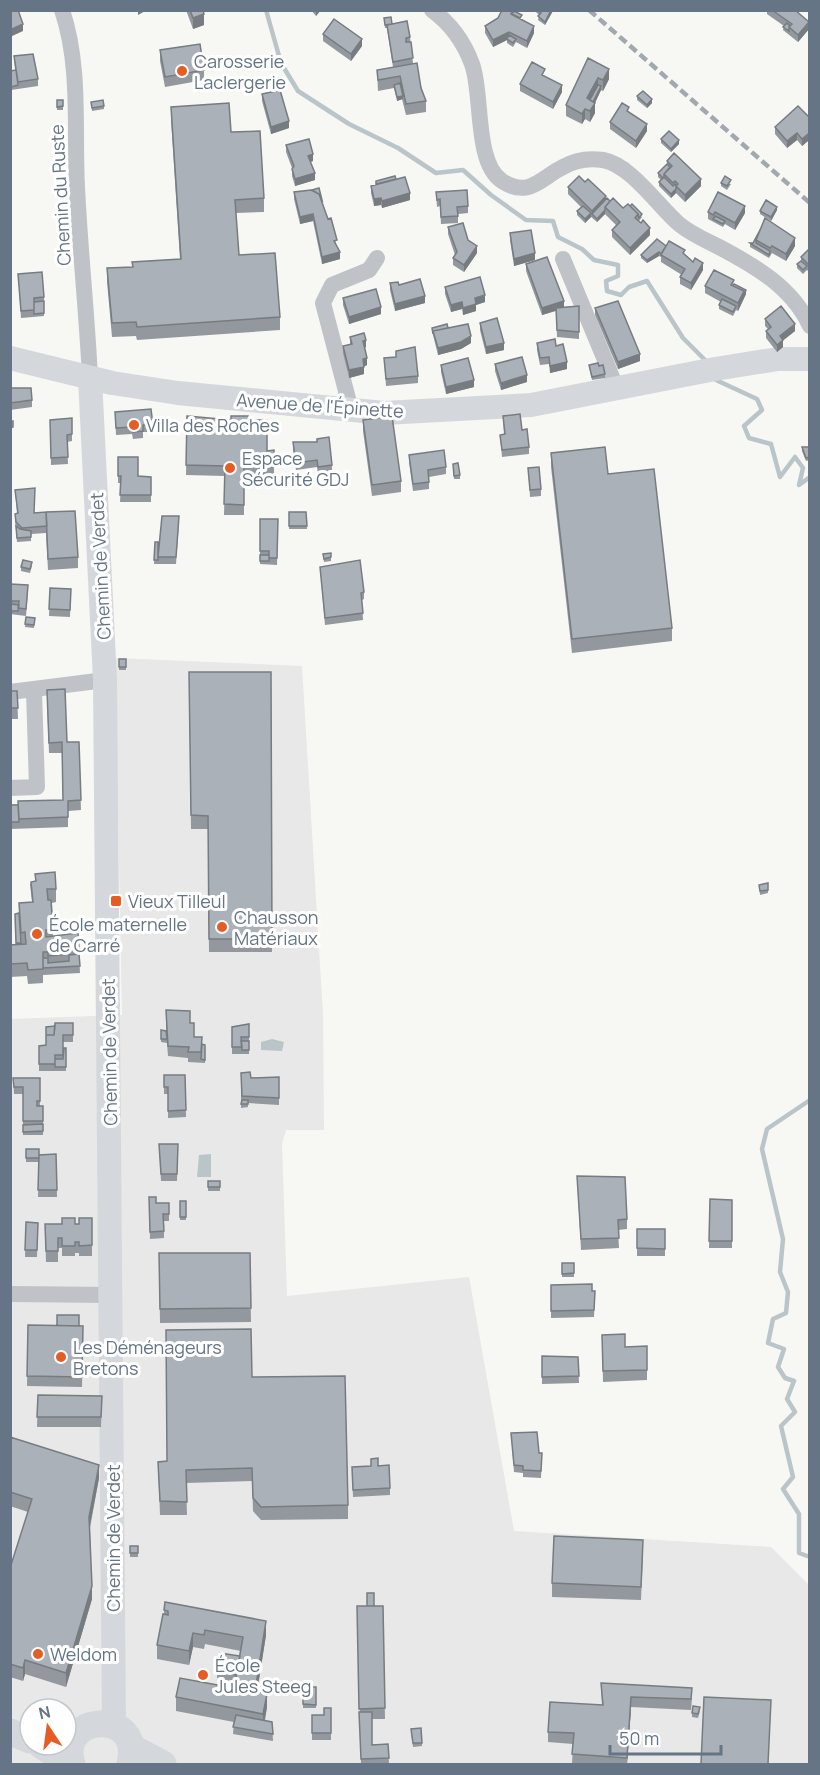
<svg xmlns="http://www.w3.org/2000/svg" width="820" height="1775" font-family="Manrope,sans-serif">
	<rect width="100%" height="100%" fill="#f7f7f3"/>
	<path fill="#e7e8e7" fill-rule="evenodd" d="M 115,658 L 302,666 L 323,1016 L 324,1130 L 286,1130 L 282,1144 L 287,1296 L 469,1277 L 514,1531 L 771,1547 L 809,1585 L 809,1764 L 11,1764 L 10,1019 L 122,1015 ZM 30,1709 L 66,1709 L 66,1745 L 30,1745 Z"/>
	<path fill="#bac5ca" d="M 272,1039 L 284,1042 L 282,1051 L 261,1050 L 261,1042 Z
		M 211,1154 L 211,1177 L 197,1177 L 199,1155 Z"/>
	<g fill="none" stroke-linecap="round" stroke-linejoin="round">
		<path stroke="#bac5ca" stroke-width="4.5" d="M 266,10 L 281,63 L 298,91 L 349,124 L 398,148 L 436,173 L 463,170 L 491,195 L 526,220 L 553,221 L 558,237 L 582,249 L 594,260 L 618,265 L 618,276 L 606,281 L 607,291 L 621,295 L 629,287 L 647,281 L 683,338 L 705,360
			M 716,380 L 757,399 L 762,410 L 744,426 L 749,438 L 771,444 L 780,477 L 795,457 L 803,468 L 799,485 L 810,477
			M 810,1100 L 767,1129 L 762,1149 L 783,1239 L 780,1272 L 788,1292 L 786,1313 L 773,1319 L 768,1343 L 784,1349 L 778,1367 L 785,1378 L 794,1381 L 787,1399 L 795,1412 L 781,1426 L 793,1477 L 783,1489 L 799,1514 L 799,1553 L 810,1557"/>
		<path stroke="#bfc3c8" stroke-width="16" d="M 62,10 C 81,66 74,129 77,187 C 80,251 87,314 90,378
			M 432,10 C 451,24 464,42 472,64 C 483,93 474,163 502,181 C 529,199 542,177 563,167 C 575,160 590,158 603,160 C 631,165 658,206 679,224 C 691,234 705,240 719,247 C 755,266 792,287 810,326
			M 563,259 L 617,389
			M 351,410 L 323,303 L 332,285 L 369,270 L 377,258
			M 10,692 L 105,680
			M 10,788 L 37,787 L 34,691
			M 10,1294 L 111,1295"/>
		<path stroke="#d4d8dd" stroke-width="24" d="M 10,358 L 112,383 L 178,393 L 384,413 L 531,405 L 715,369 L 778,359 L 810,359
			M 90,378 L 105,680 L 114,1726"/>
		<path stroke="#d4d8dd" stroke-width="27" d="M 10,1732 L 30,1740
			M 41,1745 L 69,1764
			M 131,1747 L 163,1764
			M 72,1764 C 56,1713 144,1708 130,1764"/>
		<path stroke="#a2a8af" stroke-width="4.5" stroke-dasharray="9 4.5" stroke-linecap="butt" d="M 589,10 L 810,203"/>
	</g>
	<path fill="#92989e" d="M 186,10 L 203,10 L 204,25 L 193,29 Z
		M 311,10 L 321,10 L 316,16 Z
		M 534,10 L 553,10 L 545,25 L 538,20 L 539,15 Z
		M 767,10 L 797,10 L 809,29 L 798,42 L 783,30 L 784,26 L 767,14 Z
		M 384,18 L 410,37 L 413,63 L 426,101 L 426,112 L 406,115 L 402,99 L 397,101 L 394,88 L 378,91 L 377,70 L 393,67 L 387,28 L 385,28 Z
		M 521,19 L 534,33 L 527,48 L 516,42 L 513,47 L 507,43 L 507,40 L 493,47 L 485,33 L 485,26 Z
		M 323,34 L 362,46 L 351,61 L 323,41 Z
		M 160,50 L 204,70 L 204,80 L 165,87 L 160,61 Z
		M 14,56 L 38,79 L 38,86 L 11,90 L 10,71 L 15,70 Z
		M 588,58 L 609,79 L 603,91 L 601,90 L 595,103 L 595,113 L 590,122 L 585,119 L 582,124 L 566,116 L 566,105 Z
		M 545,76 L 562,92 L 553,109 L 520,91 L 520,84 Z
		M 262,94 L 289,128 L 271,134 L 262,101 Z
		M 637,96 L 652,103 L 647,108 L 637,100 Z
		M 57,100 L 63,100 L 63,110 L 57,110 Z
		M 91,102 L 104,106 L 104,109 L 92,111 Z
		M 171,107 L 231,132 L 264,198 L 264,212 L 236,213 L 239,255 L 280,317 L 280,330 L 137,340 L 136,336 L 112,337 L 107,282 L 107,268 L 132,267 L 180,259 L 171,120 Z
		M 629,112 L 647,131 L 636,148 L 610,129 L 610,122 Z
		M 810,118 L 810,143 L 808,141 L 802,146 L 797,140 L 787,148 L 775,134 L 775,127 Z
		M 661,139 L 679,144 L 671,152 L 661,143 Z
		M 286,145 L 313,161 L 310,162 L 315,180 L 295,186 L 292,176 L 292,168 L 286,152 Z
		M 667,161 L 701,186 L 685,202 L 676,193 L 671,198 L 659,186 L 659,182 L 661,180 L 658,177 L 658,173 L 667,164 Z
		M 396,179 L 410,200 L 382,208 L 381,205 L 374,206 L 371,193 L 371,186 L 376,185 L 376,181 Z
		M 721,183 L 731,184 L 727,190 L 721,186 Z
		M 568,187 L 610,201 L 642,217 L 639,221 L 650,235 L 630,255 L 612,237 L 612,230 L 616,225 L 605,214 L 597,222 L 591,217 L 585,223 L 577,215 L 577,211 L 581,207 L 568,194 Z
		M 294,192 L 322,200 L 322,203 L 337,246 L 340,259 L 322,264 L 313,221 L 300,224 L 294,199 Z
		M 436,192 L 468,206 L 468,213 L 458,214 L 458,223 L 441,224 L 440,206 L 437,207 Z
		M 777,210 L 771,221 L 760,214 L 760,211 Z
		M 708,212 L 745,213 L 735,230 L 725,224 L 723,227 L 708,219 Z
		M 448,227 L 468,240 L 477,253 L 464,272 L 453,265 L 453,258 L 455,255 L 448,234 Z
		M 760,230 L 795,246 L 786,261 L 772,253 L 769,258 L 750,247 L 750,243 L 753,243 Z
		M 510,233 L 535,260 L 514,266 L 510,240 Z
		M 666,246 L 685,255 L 703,270 L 691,290 L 680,284 L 680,277 L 682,275 L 661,262 L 661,257 L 659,256 L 647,263 L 641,258 L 641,255 Z
		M 810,248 L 810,273 L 807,270 L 803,274 L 797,268 L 797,264 L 801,261 L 801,257 Z
		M 526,264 L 564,307 L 579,306 L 579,339 L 557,337 L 556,311 L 542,315 L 526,271 Z
		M 18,274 L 44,297 L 44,316 L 21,318 Z
		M 390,283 L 399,285 L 425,303 L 395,311 L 390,290 Z
		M 734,284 L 746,294 L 738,311 L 736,310 L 733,316 L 719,309 L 719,305 L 721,302 L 705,293 L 705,286 Z
		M 445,287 L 485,302 L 476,305 L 476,311 L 463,315 L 462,309 L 451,312 L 445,294 Z
		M 343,298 L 381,314 L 349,324 L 343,305 Z
		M 595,308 L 640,361 L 618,369 L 595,315 Z
		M 765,319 L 795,331 L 783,340 L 783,347 L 777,352 L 766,338 L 766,331 L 768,329 L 765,326 Z
		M 480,323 L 504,350 L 486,354 L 480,330 Z
		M 432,328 L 448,328 L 471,343 L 461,349 L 438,355 L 432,331 Z
		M 350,337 L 366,347 L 365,348 L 367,365 L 364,366 L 364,374 L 349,378 L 343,353 L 343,346 L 350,344 Z
		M 537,343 L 556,346 L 567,369 L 550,373 L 549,364 L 540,365 L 537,350 Z
		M 396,351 L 418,376 L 418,383 L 386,386 L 384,358 L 396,357 Z
		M 495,364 L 527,382 L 501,390 L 495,371 Z
		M 441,365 L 474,387 L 446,394 L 441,372 Z
		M 589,365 L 599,366 L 605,374 L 605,378 L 592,380 Z
		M 10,388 L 32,400 L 32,407 L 10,410 Z
		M 115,412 L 153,425 L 153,432 L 143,432 L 143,438 L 133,439 L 132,434 L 116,435 Z
		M 187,416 L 231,420 L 248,420 L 267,451 L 274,467 L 274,478 L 244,477 L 244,515 L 224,515 L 225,476 L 186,475 Z
		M 503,416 L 529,447 L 529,454 L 502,457 L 500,435 L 504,435 Z
		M 72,418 L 72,441 L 67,442 L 68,464 L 51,465 L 50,420 Z
		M 363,420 L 401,481 L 401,492 L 372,496 L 363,431 Z
		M 293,442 L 332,465 L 332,472 L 318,474 L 317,467 L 296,470 L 293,449 Z
		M 802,447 L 810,447 L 810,460 L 806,461 L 802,451 Z
		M 551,453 L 608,474 L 672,628 L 672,641 L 572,653 L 551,467 Z
		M 409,455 L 446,467 L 446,474 L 429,477 L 429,489 L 413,491 L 409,462 Z
		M 118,457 L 138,476 L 151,477 L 151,502 L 120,502 L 121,483 L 118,483 Z
		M 453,464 L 460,475 L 460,479 L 454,479 Z
		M 528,468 L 541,489 L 541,496 L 530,497 Z
		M 15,490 L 34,513 L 78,557 L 78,568 L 48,570 L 46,533 L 31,534 L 31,541 L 17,542 L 15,521 L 17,513 Z
		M 289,512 L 306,512 L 307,529 L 289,529 Z
		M 260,519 L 278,519 L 277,565 L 260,564 Z
		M 179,523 L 176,564 L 154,564 L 155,542 L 158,553 Z
		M 331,553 L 331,561 L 324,562 L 323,554 Z
		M 32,566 L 30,573 L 21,571 L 21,567 Z
		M 320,567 L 364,592 L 364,599 L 362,600 L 363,620 L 325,625 Z
		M 10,584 L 28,592 L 26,616 L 10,614 Z
		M 50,588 L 71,589 L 70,617 L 49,616 Z
		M 26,617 L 35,618 L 34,628 L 25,627 Z
		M 119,659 L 126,659 L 126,670 L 119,670 Z
		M 189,672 L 271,672 L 272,952 L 209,952 L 208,829 L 191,829 Z
		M 10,691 L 17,691 L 18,719 L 10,719 Z
		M 47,701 L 67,742 L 79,742 L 81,810 L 68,811 L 68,827 L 10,829 L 10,805 L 63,800 L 62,753 L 49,753 Z
		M 35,874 L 56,889 L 56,902 L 52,903 L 53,936 L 79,948 L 80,973 L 43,975 L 43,983 L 28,984 L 27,976 L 10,977 L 10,945 L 16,945 L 15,914 L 19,913 L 19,903 L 32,902 L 30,884 L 35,881 Z
		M 768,883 L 768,893 L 760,895 L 759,885 Z
		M 166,1010 L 190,1023 L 194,1037 L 202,1044 L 205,1045 L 205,1063 L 188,1062 L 188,1058 L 168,1056 L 167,1043 L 161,1042 L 161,1030 L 166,1031 Z
		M 73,1023 L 73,1042 L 63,1042 L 63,1059 L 66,1048 L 66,1071 L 39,1071 L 39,1046 L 46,1045 Z
		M 249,1024 L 249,1054 L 232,1054 L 232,1027 Z
		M 241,1073 L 251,1078 L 279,1077 L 279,1105 L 248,1103 L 248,1107 L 241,1108 Z
		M 164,1075 L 185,1075 L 186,1117 L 168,1118 L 168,1094 L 164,1094 Z
		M 13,1078 L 40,1078 L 40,1106 L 43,1106 L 43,1135 L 23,1135 L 23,1094 L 14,1094 Z
		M 159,1144 L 178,1144 L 177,1181 L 161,1181 Z
		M 26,1149 L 39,1155 L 56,1154 L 57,1197 L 38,1197 L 39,1162 L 26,1162 Z
		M 577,1176 L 627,1219 L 627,1229 L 618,1230 L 619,1248 L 581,1250 Z
		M 208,1181 L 220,1181 L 220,1191 L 208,1191 Z
		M 149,1197 L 156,1203 L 169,1203 L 169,1221 L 164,1221 L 164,1238 L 150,1239 Z
		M 710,1199 L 732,1200 L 732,1248 L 709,1248 Z
		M 180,1201 L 186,1201 L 186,1220 L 180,1220 Z
		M 92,1218 L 92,1256 L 79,1256 L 79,1253 L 75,1253 L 75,1256 L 62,1256 L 62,1248 L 58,1248 L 58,1262 L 46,1262 L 45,1224 L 79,1224 Z
		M 26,1222 L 38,1223 L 37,1257 L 25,1257 Z
		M 637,1229 L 665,1229 L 665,1256 L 637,1256 Z
		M 159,1253 L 250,1253 L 251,1322 L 160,1323 Z
		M 562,1263 L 574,1263 L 574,1277 L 562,1277 Z
		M 551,1285 L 595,1291 L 594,1317 L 551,1318 Z
		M 28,1325 L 83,1326 L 82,1387 L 27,1386 Z
		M 602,1335 L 625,1347 L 647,1346 L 647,1380 L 603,1382 Z
		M 542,1356 L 578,1357 L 579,1383 L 542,1384 Z
		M 252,1377 L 348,1505 L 348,1519 L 261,1520 L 253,1511 L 252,1481 L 186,1483 L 187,1515 L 160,1515 L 158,1462 L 167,1461 Z
		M 38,1395 L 102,1396 L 101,1427 L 37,1427 Z
		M 511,1433 L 539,1453 L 542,1453 L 541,1478 L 523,1477 L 523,1473 L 514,1472 Z
		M 10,1437 L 99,1478 L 90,1528 L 92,1599 L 66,1687 L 25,1674 L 23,1681 L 10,1677 L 10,1568 L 28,1512 L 10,1506 Z
		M 378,1466 L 390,1488 L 390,1495 L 353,1497 L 352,1467 Z
		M 130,1546 L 138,1546 L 138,1557 L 130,1557 Z
		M 643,1554 L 641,1600 L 552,1597 L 552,1583 Z
		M 357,1606 L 383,1606 L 385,1719 L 372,1719 L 372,1745 L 388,1744 L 389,1764 L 361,1764 Z
		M 164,1610 L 266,1635 L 258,1685 L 267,1707 L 265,1721 L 272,1722 L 273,1741 L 233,1734 L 234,1722 L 176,1711 L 176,1697 L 234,1688 L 235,1682 L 217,1678 L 217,1671 L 240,1656 L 241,1651 L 205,1644 L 204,1649 L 193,1647 L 189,1665 L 157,1659 L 157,1645 L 164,1615 Z
		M 601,1683 L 692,1698 L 691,1710 L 631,1707 L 627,1764 L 572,1764 L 573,1744 L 548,1742 L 548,1732 L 602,1705 Z
		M 303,1687 L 316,1687 L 316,1708 L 303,1708 Z
		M 331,1708 L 331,1740 L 312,1740 L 312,1715 L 324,1715 Z
		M 700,1711 L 698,1718 L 692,1717 L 692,1713 Z
		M 421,1728 L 422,1746 L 413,1747 L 411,1733 Z"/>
	<path fill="#777c81" d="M 138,10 L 147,10 L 138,15 Z
		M 316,10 L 321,10 L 316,16 Z
		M 551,10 L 553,11 L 545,25 L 545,22 Z
		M 204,14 L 204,25 L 193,29 L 193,18 Z
		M 809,22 L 809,29 L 798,42 L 798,35 Z
		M 23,24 L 23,31 L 10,37 L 10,30 Z
		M 534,26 L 534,33 L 527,48 L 527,41 Z
		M 509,32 L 509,39 L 493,47 L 493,40 Z
		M 362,39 L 362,46 L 351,61 L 351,54 Z
		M 609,69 L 609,79 L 603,91 L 603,80 Z
		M 598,78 L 598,88 L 588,106 L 587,98 Z
		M 562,85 L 562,92 L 553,109 L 553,102 Z
		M 601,86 L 601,90 L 592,109 L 595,103 L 595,113 L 590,122 L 590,107 Z
		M 403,96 L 403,99 L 397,101 L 397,97 Z
		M 652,99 L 652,103 L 647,108 L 647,105 Z
		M 585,109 L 585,119 L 582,124 L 582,114 Z
		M 289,121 L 289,128 L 271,134 L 271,127 Z
		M 647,124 L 647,131 L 636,148 L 636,141 Z
		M 797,133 L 797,140 L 787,148 L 787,141 Z
		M 808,134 L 808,141 L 802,146 L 802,139 Z
		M 679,140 L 679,144 L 671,152 L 671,149 Z
		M 313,154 L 313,161 L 308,163 L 308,156 Z
		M 315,173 L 315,180 L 295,186 L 295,179 Z
		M 701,179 L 701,186 L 685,202 L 685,195 Z
		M 676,189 L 676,193 L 671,198 L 671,194 Z
		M 410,193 L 410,200 L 382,208 L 382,201 Z
		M 606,196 L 606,203 L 592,214 L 592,211 Z
		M 381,198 L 381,205 L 374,206 L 374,199 Z
		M 745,206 L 745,213 L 735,230 L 735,223 Z
		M 777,207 L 777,210 L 771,221 L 771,217 Z
		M 605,210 L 605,214 L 597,222 L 597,219 Z
		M 591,213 L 591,217 L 585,223 L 585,219 Z
		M 313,214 L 313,221 L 300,224 L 300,217 Z
		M 650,228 L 650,235 L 630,255 L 630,248 Z
		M 795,238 L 795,246 L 786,261 L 786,254 Z
		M 477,246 L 477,253 L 464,272 L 464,265 Z
		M 340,252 L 340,259 L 322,264 L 322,257 Z
		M 659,252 L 659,256 L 647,263 L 647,260 Z
		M 535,253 L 535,260 L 514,266 L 514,259 Z
		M 703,263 L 703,270 L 691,290 L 691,283 Z
		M 746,290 L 746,294 L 738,311 L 738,303 L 744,291 Z
		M 485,295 L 485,302 L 476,305 L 476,311 L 463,315 L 463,308 L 475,298 Z
		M 425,296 L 425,303 L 395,311 L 395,304 Z
		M 564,301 L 564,308 L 542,315 L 542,308 Z
		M 462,302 L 462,309 L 451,312 L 451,305 Z
		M 381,307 L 381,314 L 349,324 L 349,317 Z
		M 795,324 L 795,331 L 780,343 L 780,336 Z
		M 471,336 L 471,343 L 461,349 L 438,355 L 438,348 Z
		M 366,340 L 366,347 L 363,348 L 363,341 Z
		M 783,340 L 783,347 L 777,352 L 777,345 Z
		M 504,343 L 504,350 L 486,354 L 486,347 Z
		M 640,354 L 640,361 L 618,369 L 618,362 Z
		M 367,358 L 367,365 L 363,367 L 363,359 Z
		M 567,362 L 567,369 L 550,373 L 550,366 Z
		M 364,367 L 364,374 L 349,378 L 349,370 Z
		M 527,375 L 527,382 L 501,390 L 501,383 Z
		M 474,380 L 474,387 L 446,394 L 446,387 Z
		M 99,1465 L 99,1478 L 89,1530 L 89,1517 Z
		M 92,1586 L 92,1599 L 66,1687 L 66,1673 Z
		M 266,1621 L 266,1635 L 256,1699 L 256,1685 Z
		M 193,1633 L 193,1647 L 189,1665 L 189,1651 Z
		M 25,1660 L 25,1674 L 23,1681 L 23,1668 Z
		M 267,1694 L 267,1707 L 263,1727 L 263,1714 Z
		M 631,1697 L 631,1707 L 627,1764 L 627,1758 Z"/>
	<path fill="#aab1b8" stroke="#777c81" stroke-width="1.5" d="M 15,10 L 18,10 L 23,24 L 10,30 L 10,12 Z
		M 190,10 L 203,10 L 204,14 L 193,18 Z
		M 502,10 L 512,10 L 511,14 L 534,26 L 527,41 L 509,32 L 493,40 L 485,26 L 498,18 Z
		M 538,10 L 551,10 L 545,22 L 538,16 L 541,13 Z
		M 772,10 L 795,10 L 809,22 L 798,35 L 789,27 L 792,24 Z
		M 514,11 L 522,15 L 520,18 L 512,14 Z
		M 391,17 L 392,24 L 385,25 L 384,18 Z
		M 334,19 L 362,39 L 351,54 L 323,34 Z
		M 407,21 L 410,37 L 406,38 L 406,42 L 411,42 L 413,58 L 393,62 L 387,25 Z
		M 787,23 L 790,26 L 789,27 L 789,31 L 783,27 Z
		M 509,35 L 516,39 L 513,43 L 507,39 Z
		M 200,44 L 204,70 L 165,77 L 160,50 Z
		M 33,54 L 38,79 L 18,82 L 14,56 Z
		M 588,58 L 609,69 L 603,80 L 598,78 L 587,98 L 595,103 L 590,111 L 585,109 L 582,114 L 566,105 Z
		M 532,62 L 545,69 L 542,75 L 562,85 L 553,102 L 520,84 Z
		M 417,63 L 421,88 L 426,101 L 406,104 L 400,76 L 378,80 L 377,70 Z
		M 16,70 L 18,85 L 11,87 L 10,71 Z
		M 400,83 L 403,96 L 397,97 L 394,85 Z
		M 598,85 L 601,86 L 593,102 L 590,100 Z
		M 280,90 L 289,121 L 271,127 L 262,94 Z
		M 643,91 L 652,99 L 647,105 L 637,96 Z
		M 57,100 L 63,100 L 63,106 L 57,107 Z
		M 103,100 L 104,106 L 92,108 L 91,102 Z
		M 229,103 L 231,132 L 260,131 L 264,198 L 235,200 L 239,255 L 275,253 L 280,317 L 137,327 L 136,322 L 112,323 L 107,268 L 133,267 L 132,262 L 181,259 L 171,107 Z
		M 622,103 L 629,107 L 627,111 L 647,124 L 636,141 L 610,122 Z
		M 798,106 L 810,118 L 810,136 L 808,134 L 802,139 L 797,133 L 787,141 L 775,127 Z
		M 669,131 L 679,140 L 671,149 L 661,139 Z
		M 309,139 L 313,154 L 308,156 L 315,173 L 295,179 L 292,169 L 294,166 L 286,145 Z
		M 674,153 L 701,179 L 685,195 L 676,186 L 678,184 L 675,181 L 673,183 L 664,174 L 672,166 L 667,161 Z
		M 667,164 L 670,167 L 664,174 L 664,177 L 663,178 L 658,173 Z
		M 395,176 L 396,179 L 376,184 L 376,181 Z
		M 579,176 L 585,182 L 588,179 L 606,196 L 592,211 L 568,187 Z
		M 725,176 L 731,180 L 727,186 L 721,183 Z
		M 405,177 L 410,193 L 382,201 L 381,198 L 374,199 L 371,186 Z
		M 664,177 L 673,186 L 675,184 L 676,186 L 676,189 L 671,194 L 659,182 Z
		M 319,188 L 322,200 L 321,199 L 319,194 L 312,190 Z
		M 311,190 L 319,194 L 328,219 L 331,218 L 337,240 L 334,241 L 340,252 L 322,257 L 313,214 L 300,217 L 294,192 Z
		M 467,190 L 468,206 L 457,207 L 458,216 L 441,217 L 440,199 L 437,200 L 436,192 Z
		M 718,192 L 745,206 L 735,223 L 715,212 L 713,215 L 708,212 Z
		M 607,198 L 610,201 L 605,207 L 605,210 L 597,219 L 592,214 Z
		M 613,198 L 623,208 L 628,204 L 638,214 L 635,218 L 641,223 L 643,220 L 650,228 L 630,248 L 612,230 L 620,222 L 605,207 Z
		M 766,200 L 777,207 L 771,217 L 760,211 Z
		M 632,204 L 642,214 L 639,218 L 638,214 L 630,206 Z
		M 583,206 L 591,213 L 585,219 L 577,211 Z
		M 715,216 L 725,221 L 723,224 L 713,219 Z
		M 765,218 L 795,238 L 786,254 L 772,246 L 770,248 L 756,240 Z
		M 463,223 L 468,240 L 477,246 L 464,265 L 453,258 L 457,252 L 448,227 Z
		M 531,230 L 535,253 L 514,259 L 510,233 Z
		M 760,230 L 756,240 L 756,243 L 770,251 L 769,255 L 750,243 L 753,243 Z
		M 657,239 L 666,246 L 661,254 L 659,252 L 647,260 L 641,255 Z
		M 669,241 L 685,250 L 683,253 L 693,262 L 695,258 L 703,263 L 691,283 L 680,277 L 685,269 L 661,255 Z
		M 810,248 L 810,266 L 801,257 Z
		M 547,257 L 564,301 L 542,308 L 526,264 Z
		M 801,261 L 807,266 L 803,270 L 797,264 Z
		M 714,270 L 734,280 L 731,285 L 744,291 L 738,303 L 705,286 Z
		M 42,272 L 44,297 L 34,298 L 34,310 L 21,311 L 18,274 Z
		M 480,277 L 485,295 L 475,298 L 476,304 L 463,308 L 462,302 L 451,305 L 445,287 Z
		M 420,279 L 425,296 L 395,304 L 390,283 L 398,282 L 399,285 Z
		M 734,284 L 746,290 L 744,295 L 744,291 L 733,286 Z
		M 376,289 L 381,307 L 349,317 L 343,298 Z
		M 722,299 L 736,306 L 733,312 L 719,305 Z
		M 44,301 L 44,313 L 34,314 L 34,302 Z
		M 618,301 L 640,354 L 618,362 L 595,308 Z
		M 579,306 L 579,332 L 557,330 L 556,308 Z
		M 781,306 L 795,324 L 780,336 L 783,340 L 777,345 L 766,331 L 771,327 L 765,319 Z
		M 497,318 L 504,343 L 486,347 L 480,323 Z
		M 447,324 L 448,328 L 433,331 L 433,334 L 432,328 Z
		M 468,324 L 471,336 L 461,342 L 438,348 L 433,331 Z
		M 364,333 L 366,340 L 363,341 L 367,358 L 363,359 L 364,367 L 349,370 L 343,346 L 352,344 L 350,337 Z
		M 555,339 L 556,346 L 563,344 L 567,362 L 550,366 L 549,357 L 540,358 L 537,343 Z
		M 415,347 L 418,376 L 386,379 L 384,358 L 396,357 L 396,351 Z
		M 522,357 L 527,375 L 501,383 L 495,364 Z
		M 468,358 L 474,380 L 446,387 L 441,365 Z
		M 598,363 L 599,366 L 603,365 L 605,374 L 592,377 L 589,365 Z
		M 10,388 L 31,388 L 32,400 L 10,403 Z
		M 151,409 L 153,425 L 143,425 L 143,431 L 133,432 L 132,427 L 116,428 L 115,412 Z
		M 520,414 L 522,430 L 527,429 L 529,447 L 502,450 L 500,435 L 505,434 L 503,416 Z
		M 187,416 L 231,420 L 231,416 L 248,416 L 248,420 L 267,420 L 267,451 L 274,450 L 274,467 L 244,467 L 244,505 L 224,504 L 225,466 L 186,465 Z
		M 392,416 L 401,481 L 372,485 L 363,420 Z
		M 72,418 L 72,434 L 67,435 L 68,457 L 51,458 L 50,420 Z
		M 10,421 L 13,421 L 13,427 L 10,428 Z
		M 329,437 L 332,465 L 318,467 L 317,460 L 296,463 L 293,442 L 317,442 L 317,439 Z
		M 605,447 L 608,474 L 654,469 L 672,628 L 572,639 L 551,453 Z
		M 802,447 L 810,447 L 810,457 L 806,458 Z
		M 444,450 L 446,467 L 428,470 L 429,482 L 413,484 L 409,455 Z
		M 118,457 L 138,457 L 138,476 L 151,477 L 151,495 L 120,495 L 121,476 L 118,476 Z
		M 458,463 L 460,475 L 454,476 L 453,464 Z
		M 539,467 L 541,489 L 530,490 L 528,468 Z
		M 35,488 L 34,513 L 46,512 L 47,526 L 22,528 L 16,522 L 15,514 L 18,513 L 15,490 Z
		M 75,511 L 78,557 L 48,559 L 46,512 Z
		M 289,512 L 306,512 L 307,526 L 289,526 Z
		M 162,516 L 179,516 L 176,557 L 158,557 Z
		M 260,519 L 278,519 L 277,558 L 269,558 L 269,551 L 260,551 Z
		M 16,526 L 20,529 L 31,531 L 31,537 L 17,538 Z
		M 155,542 L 158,542 L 158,560 L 154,560 Z
		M 331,553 L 331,557 L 324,559 L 323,554 Z
		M 260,555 L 269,555 L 269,561 L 260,561 Z
		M 23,560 L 32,562 L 30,569 L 21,567 Z
		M 360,560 L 364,592 L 361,593 L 363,613 L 325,618 L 320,567 Z
		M 10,584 L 28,585 L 26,609 L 18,608 L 19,601 L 10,601 Z
		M 50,588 L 71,589 L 70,610 L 49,609 Z
		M 10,604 L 19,605 L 18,611 L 10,611 Z
		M 26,617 L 35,618 L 34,625 L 25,624 Z
		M 119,659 L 126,659 L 126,667 L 119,667 Z
		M 189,672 L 271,672 L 272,939 L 209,939 L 208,816 L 191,815 Z
		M 65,689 L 67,742 L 79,742 L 81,800 L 68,801 L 68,817 L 19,819 L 18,801 L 63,800 L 62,742 L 49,743 L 47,690 Z
		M 10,691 L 17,691 L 18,708 L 10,708 Z
		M 10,805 L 18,805 L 19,822 L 10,822 Z
		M 55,872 L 56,889 L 47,889 L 48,900 L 51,900 L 53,930 L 46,930 L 46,937 L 78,933 L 79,948 L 68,949 L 69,954 L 48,956 L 48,952 L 43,952 L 43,969 L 28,970 L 27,963 L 10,964 L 10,945 L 26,944 L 25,932 L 21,933 L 19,903 L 33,902 L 31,882 L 36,881 L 35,874 Z
		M 768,883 L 768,890 L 760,891 L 759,885 Z
		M 19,913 L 21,943 L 16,943 L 15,914 Z
		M 79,954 L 80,966 L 43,968 L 43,958 L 48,958 L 48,963 L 69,961 L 69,955 Z
		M 166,1010 L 190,1011 L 190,1023 L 194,1023 L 194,1037 L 202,1037 L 201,1052 L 188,1052 L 189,1047 L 168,1046 Z
		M 55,1023 L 73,1023 L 73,1035 L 63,1035 L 63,1055 L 55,1055 L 55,1064 L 39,1064 L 39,1046 L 46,1045 L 46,1035 L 54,1035 Z
		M 249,1024 L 249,1037 L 241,1037 L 242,1047 L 232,1047 L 232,1027 Z
		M 55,1026 L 54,1035 L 46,1035 L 46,1027 Z
		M 161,1030 L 166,1031 L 167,1039 L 161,1039 Z
		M 241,1041 L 249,1041 L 249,1050 L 242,1050 Z
		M 202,1044 L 205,1045 L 205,1060 L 201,1059 Z
		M 64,1048 L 66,1048 L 66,1067 L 55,1067 L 55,1059 L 63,1059 Z
		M 250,1072 L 251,1078 L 279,1077 L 279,1098 L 242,1096 L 241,1073 Z
		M 164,1075 L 185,1075 L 186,1110 L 168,1111 L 168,1087 L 164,1087 Z
		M 13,1078 L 40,1078 L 40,1101 L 37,1101 L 37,1106 L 43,1106 L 43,1121 L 23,1121 L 23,1087 L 14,1087 Z
		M 242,1100 L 248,1100 L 248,1104 L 241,1104 Z
		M 43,1124 L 43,1131 L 23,1132 L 23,1125 Z
		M 159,1144 L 178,1144 L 177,1174 L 161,1174 Z
		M 26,1149 L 39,1149 L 39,1158 L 26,1158 Z
		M 56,1154 L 57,1190 L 38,1190 L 39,1155 Z
		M 577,1176 L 625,1177 L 627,1219 L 618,1220 L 619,1238 L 581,1239 Z
		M 208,1181 L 220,1181 L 220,1187 L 208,1187 Z
		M 149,1197 L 156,1197 L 156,1203 L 169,1203 L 169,1214 L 163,1214 L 164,1231 L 150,1232 Z
		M 710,1199 L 732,1200 L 732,1241 L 709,1241 Z
		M 180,1201 L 186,1201 L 186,1217 L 180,1217 Z
		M 62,1218 L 75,1218 L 75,1224 L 79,1224 L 79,1218 L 92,1218 L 92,1245 L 79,1246 L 79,1242 L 75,1242 L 75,1246 L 62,1246 L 62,1238 L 58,1238 L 58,1251 L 46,1251 L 45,1224 L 62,1224 Z
		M 26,1222 L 38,1223 L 37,1250 L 25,1250 Z
		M 637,1229 L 665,1229 L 665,1249 L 637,1248 Z
		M 159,1253 L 250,1253 L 251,1308 L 160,1309 Z
		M 562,1263 L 574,1263 L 574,1273 L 562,1274 Z
		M 592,1284 L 592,1291 L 595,1291 L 594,1310 L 551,1311 L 551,1285 Z
		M 57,1315 L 79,1315 L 79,1326 L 57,1326 Z
		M 28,1325 L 83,1326 L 82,1377 L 27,1376 Z
		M 251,1329 L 252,1377 L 345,1376 L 348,1505 L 261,1507 L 253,1498 L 252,1468 L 186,1470 L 187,1502 L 160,1501 L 158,1462 L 167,1461 L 166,1330 Z
		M 625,1334 L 625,1347 L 647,1346 L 647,1370 L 603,1371 L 602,1335 Z
		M 542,1356 L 578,1357 L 579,1376 L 542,1377 Z
		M 38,1395 L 102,1396 L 101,1417 L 37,1417 Z
		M 537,1432 L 539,1453 L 542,1453 L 541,1471 L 523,1470 L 523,1466 L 514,1465 L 511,1433 Z
		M 10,1437 L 99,1465 L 89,1517 L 92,1586 L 66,1673 L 25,1660 L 23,1668 L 10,1664 L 10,1568 L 32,1499 L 10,1492 Z
		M 378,1458 L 378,1466 L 389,1465 L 390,1488 L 353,1490 L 352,1467 L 371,1466 L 371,1459 Z
		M 554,1536 L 643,1540 L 641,1587 L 552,1583 Z
		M 130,1546 L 138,1546 L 138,1553 L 130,1553 Z
		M 367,1593 L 374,1593 L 374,1606 L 367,1606 Z
		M 165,1602 L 266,1621 L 256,1685 L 260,1686 L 259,1692 L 267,1694 L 263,1714 L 176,1697 L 180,1678 L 234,1688 L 243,1637 L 205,1630 L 204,1635 L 193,1633 L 189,1651 L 157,1645 L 163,1614 L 168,1615 L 168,1611 L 164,1610 Z
		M 357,1606 L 383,1606 L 385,1708 L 359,1709 Z
		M 220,1653 L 240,1656 L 236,1675 L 217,1671 Z
		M 601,1683 L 692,1688 L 691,1699 L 631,1697 L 627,1758 L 572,1754 L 574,1733 L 548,1732 L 550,1702 L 603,1705 Z
		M 303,1687 L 316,1687 L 316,1705 L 303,1704 Z
		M 704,1697 L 771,1700 L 768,1764 L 701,1764 Z
		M 693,1706 L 700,1707 L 698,1714 L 692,1713 Z
		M 324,1708 L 331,1708 L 331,1733 L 312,1733 L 312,1715 L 324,1715 Z
		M 359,1712 L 372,1712 L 372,1745 L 388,1744 L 389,1758 L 361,1759 Z
		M 236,1715 L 272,1722 L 273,1734 L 233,1727 Z
		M 421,1728 L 422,1743 L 413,1743 L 411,1729 Z"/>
	<g fill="#e55c25" stroke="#fff" stroke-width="2">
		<circle cx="182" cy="71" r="6"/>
		<circle cx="134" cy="425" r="6"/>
		<circle cx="230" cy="468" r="6"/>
		<rect x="110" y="895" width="12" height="12" rx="3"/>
		<circle cx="222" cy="927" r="6"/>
		<circle cx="37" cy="934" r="6"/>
		<circle cx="61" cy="1357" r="6"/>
		<circle cx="38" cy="1654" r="6"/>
		<circle cx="203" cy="1675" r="6"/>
	</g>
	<g text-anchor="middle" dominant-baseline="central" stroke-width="6" stroke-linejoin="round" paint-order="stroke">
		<g font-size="18" fill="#657585" stroke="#fff" text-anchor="start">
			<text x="194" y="61">Carosserie<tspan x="194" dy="21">Laclergerie</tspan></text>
			<text x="146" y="425">Villa des Roches</text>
			<text x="242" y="458">Espace<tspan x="242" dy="21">Sécurité GDJ</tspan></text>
			<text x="128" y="901">Vieux Tilleul</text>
			<text x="234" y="917">Chausson<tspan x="234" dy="21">Matériaux</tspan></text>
			<text x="49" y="924">École maternelle<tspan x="49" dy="21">de Carré</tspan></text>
			<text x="73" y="1347">Les Déménageurs<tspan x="73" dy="21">Bretons</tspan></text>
			<text x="50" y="1654">Weldom</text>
			<text x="215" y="1665">École<tspan x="215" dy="21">Jules Steeg</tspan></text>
		</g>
		<g font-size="18" fill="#657585" stroke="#fff">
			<text transform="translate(60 195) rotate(-93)">Chemin du Ruste</text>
			<text transform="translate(320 405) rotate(4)">Avenue de l'Épinette</text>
			<text transform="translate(100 566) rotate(-93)">Chemin de Verdet</text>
			<text transform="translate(109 1052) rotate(-91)">Chemin de Verdet</text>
			<text transform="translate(113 1538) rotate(-90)">Chemin de Verdet</text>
		</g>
	</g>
	<rect width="820" height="1775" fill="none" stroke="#657585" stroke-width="24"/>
	<g transform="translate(48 1727) rotate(347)"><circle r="28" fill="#ffffff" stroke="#c1c8ce" stroke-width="1.5"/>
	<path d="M0-4.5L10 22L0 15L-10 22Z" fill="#e55c25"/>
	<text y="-9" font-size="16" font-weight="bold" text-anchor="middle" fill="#657585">N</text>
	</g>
	<path d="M610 1745v9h111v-9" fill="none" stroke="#657585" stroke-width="3"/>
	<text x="619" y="1745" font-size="18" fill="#657585" stroke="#ffffff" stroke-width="4.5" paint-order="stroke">50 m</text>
</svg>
